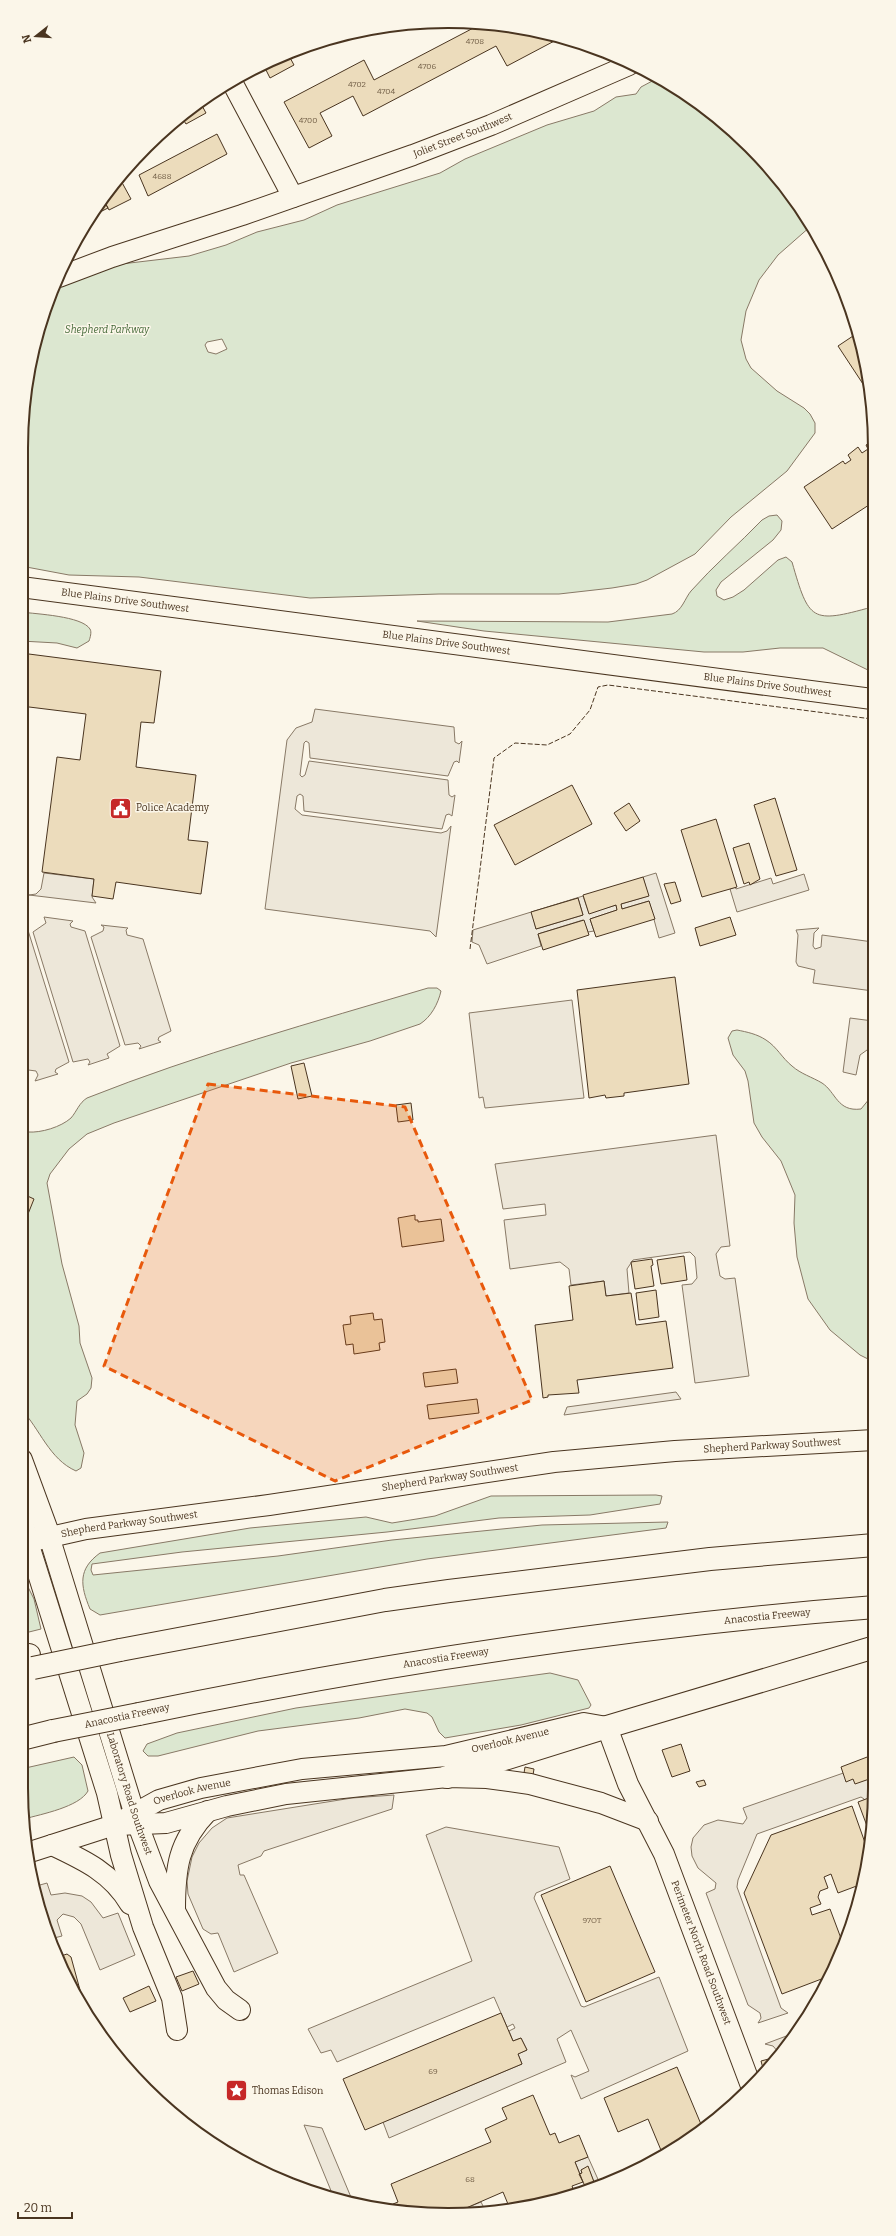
<svg xmlns="http://www.w3.org/2000/svg" width="896" height="2236" font-family="Bitter,serif">
	<rect width="100%" height="100%" fill="#fbf6e9"/>
	<path fill="#dce7d0" stroke="#887966" fill-rule="evenodd" d="M 656,79 L 685,93 L 769,167 L 803,211 L 811,226 L 778,255 L 759,280 L 746,311 L 741,340 L 746,359 L 751,368 L 777,391 L 804,408 L 810,414 L 815,423 L 815,433 L 787,471 L 731,517 L 695,554 L 647,580 L 636,584 L 612,588 L 559,594 L 439,594 L 310,598 L 139,577 L 69,575 L 21,566 L 21,448 L 25,392 L 44,311 L 62,271 L 189,256 L 226,245 L 257,232 L 304,220 L 337,205 L 440,173 L 465,159 L 547,125 L 594,111 L 616,97 L 636,94 L 641,87 ZM 222,339 L 227,349 L 216,354 L 208,352 L 205,345 L 207,342 Z
		M 777,515 L 782,521 L 781,530 L 773,540 L 721,582 L 716,590 L 717,596 L 724,600 L 733,597 L 744,590 L 778,560 L 786,557 L 792,562 C 809,621 811,624 872,607 L 872,672 L 823,648 L 780,648 L 743,652 L 704,652 L 484,631 L 417,621 L 608,622 L 672,614 C 682,611 685,598 691,591 C 713,566 739,544 762,520 L 769,516 Z
		M 21,612 C 36,614 82,616 90,629 C 92,632 90,638 89,641 L 77,648 L 57,643 L 21,641 Z
		M 428,988 L 437,988 L 441,991 C 438,1004 431,1017 420,1024 L 370,1041 L 291,1063 L 114,1123 L 87,1134 L 69,1149 L 50,1174 L 47,1183 L 62,1264 L 79,1326 L 80,1343 L 92,1378 L 91,1388 L 87,1394 L 77,1401 L 75,1425 L 84,1453 L 81,1468 L 76,1471 C 49,1459 40,1429 21,1409 L 21,1127 L 28,1132 C 41,1133 61,1127 71,1118 C 77,1111 79,1103 87,1098 C 198,1054 314,1022 428,988 Z
		M 737,1030 C 747,1032 757,1034 766,1040 C 777,1047 782,1058 792,1066 C 801,1074 812,1077 822,1083 C 836,1092 837,1112 861,1109 L 870,1098 L 873,1098 L 874,1362 L 860,1355 L 830,1330 L 808,1299 L 797,1257 L 794,1223 L 795,1195 L 781,1161 L 762,1137 L 754,1123 L 748,1081 L 745,1071 L 733,1055 L 728,1038 L 732,1031 Z
		M 656,1495 L 662,1496 L 660,1504 L 590,1515 L 499,1518 L 387,1532 L 182,1552 L 92,1564 L 91,1570 L 93,1575 L 278,1556 L 392,1540 L 542,1525 L 668,1522 L 666,1528 L 427,1559 L 100,1615 L 90,1609 C 80,1585 78,1569 100,1553 L 250,1528 L 366,1517 L 392,1523 L 435,1516 L 491,1496 Z
		M 21,1573 L 34,1599 L 41,1629 L 21,1634 Z
		M 550,1673 L 578,1680 L 591,1705 L 589,1708 L 521,1725 L 445,1738 L 439,1732 L 432,1717 L 427,1713 L 405,1709 L 359,1718 L 258,1731 L 158,1756 L 148,1756 L 143,1751 L 147,1744 L 177,1733 L 296,1708 Z
		M 74,1757 L 82,1765 L 88,1791 C 79,1807 42,1814 24,1819 L 21,1769 Z"/>
	<path fill="#ede7d9" stroke="#887966" fill-rule="evenodd" d="M 315,709 L 454,727 L 455,742 L 459,744 L 462,741 L 459,763 L 457,761 L 454,762 L 448,776 L 310,758 L 309,743 L 306,741 L 304,743 L 300,775 L 302,777 L 305,775 L 309,761 L 448,780 L 449,795 L 452,797 L 455,795 L 452,816 L 449,814 L 446,815 L 442,829 L 304,811 L 303,796 L 300,794 L 297,796 L 295,809 L 302,815 L 441,833 L 447,831 L 451,826 L 436,937 L 430,931 L 265,909 L 287,740 L 296,728 L 312,722 Z
		M 44,873 L 94,879 L 92,897 L 96,903 L 29,895 L 36,894 L 41,889 Z
		M 656,873 L 675,933 L 659,938 L 649,901 L 622,909 L 621,904 L 648,896 L 643,877 Z
		M 804,874 L 809,890 L 737,912 L 730,889 L 735,887 L 736,889 L 771,878 L 773,884 Z
		M 583,896 L 589,913 L 616,905 L 617,910 L 590,919 L 594,931 L 588,932 L 583,920 L 538,934 L 541,946 L 487,964 L 479,945 L 472,942 L 473,930 ZM 578,898 L 583,915 L 536,929 L 532,912 Z
		M 44,917 L 73,921 L 70,924 L 71,927 L 85,931 L 120,1046 L 107,1054 L 109,1058 L 88,1065 L 90,1062 L 88,1059 L 73,1062 L 33,932 L 46,923 Z
		M 101,925 L 128,928 L 126,930 L 127,935 L 143,939 L 171,1031 L 159,1037 L 158,1040 L 161,1042 L 139,1049 L 141,1046 L 138,1043 L 125,1045 L 91,937 L 103,931 L 104,927 Z
		M 21,926 L 27,927 L 69,1062 L 56,1069 L 55,1072 L 58,1074 L 35,1081 L 38,1075 L 36,1071 L 21,1069 Z
		M 819,928 L 814,933 L 813,946 L 815,949 L 821,947 L 822,935 L 873,942 L 873,991 L 813,983 L 815,970 L 798,966 L 796,962 L 798,935 L 796,930 Z
		M 572,1000 L 584,1098 L 485,1108 L 483,1097 L 479,1098 L 469,1013 Z
		M 850,1018 L 873,1021 L 873,1051 L 867,1050 L 860,1055 L 856,1075 L 843,1072 Z
		M 716,1135 L 730,1246 L 721,1247 L 716,1254 L 720,1276 L 725,1279 L 735,1278 L 749,1376 L 695,1383 L 682,1285 L 692,1284 L 697,1278 L 695,1257 L 690,1252 L 633,1260 L 627,1269 L 629,1293 L 606,1296 L 604,1281 L 571,1285 L 569,1269 L 560,1262 L 510,1269 L 504,1220 L 546,1215 L 545,1204 L 503,1209 L 495,1164 Z
		M 676,1392 L 681,1399 L 564,1415 L 567,1407 Z
		M 875,1762 L 873,1823 L 864,1799 L 861,1797 L 757,1834 L 738,1880 L 737,1887 L 781,2008 L 788,2013 L 758,2023 L 761,2018 L 760,2013 L 748,2005 L 706,1893 L 715,1889 L 716,1883 L 698,1868 L 692,1856 L 691,1847 L 693,1838 L 704,1825 L 718,1820 L 743,1824 L 747,1818 L 743,1808 Z
		M 394,1795 L 392,1809 L 264,1851 L 261,1856 L 238,1865 L 240,1875 L 244,1875 L 278,1953 L 234,1972 L 218,1933 L 211,1934 L 203,1929 L 188,1894 L 187,1881 L 192,1857 L 199,1843 L 212,1828 L 227,1818 L 352,1798 Z
		M 446,1827 L 559,1847 L 570,1879 L 536,1893 L 534,1898 L 581,2006 L 584,2007 L 659,1977 L 688,2051 L 581,2099 L 571,2075 L 575,2077 L 589,2071 L 571,2030 L 557,2039 L 566,2062 L 389,2138 L 383,2122 L 522,2064 L 518,2054 L 527,2050 L 521,2038 L 513,2041 L 509,2031 L 515,2028 L 513,2024 L 507,2027 L 494,1997 L 337,2062 L 331,2050 L 321,2053 L 308,2029 L 472,1961 L 426,1835 Z
		M 47,1883 L 51,1895 L 65,1893 L 82,1896 L 91,1902 L 103,1918 L 118,1913 L 135,1955 L 100,1970 L 81,1924 L 74,1917 L 63,1914 L 57,1920 L 62,1936 L 50,1939 L 44,1925 L 33,1887 Z
		M 797,2032 L 787,2048 L 768,2068 L 765,2061 L 777,2057 L 779,2053 L 773,2046 L 765,2044 Z
		M 304,2125 L 322,2128 L 353,2202 L 334,2198 Z
		M 588,2157 L 601,2186 L 599,2186 L 596,2181 L 594,2182 L 588,2167 L 581,2170 L 582,2173 L 580,2174 L 575,2162 Z
		M 481,2202 L 484,2208 L 482,2212 L 457,2214 L 456,2212 Z"/>
	<path fill="#ecdcbc" stroke="#4a3520" d="M 481,24 L 504,25 L 517,28 L 518,30 L 521,29 L 560,38 L 507,66 L 496,46 L 363,116 L 353,96 L 320,113 L 332,136 L 309,148 L 284,102 L 364,60 L 374,80 Z
		M 288,54 L 294,65 L 270,78 L 263,64 Z
		M 200,102 L 206,113 L 186,124 L 181,116 Z
		M 217,134 L 227,154 L 148,196 L 139,175 Z
		M 119,177 L 131,199 L 109,210 L 103,199 Z
		M 103,199 L 108,208 L 92,216 Z
		M 856,334 L 868,381 L 863,384 L 838,346 Z
		M 871,442 L 872,503 L 832,529 L 804,487 L 843,461 L 845,464 L 851,460 L 848,455 L 858,447 L 862,453 L 868,449 L 866,445 Z
		M 21,653 L 161,671 L 154,723 L 141,722 L 136,767 L 196,775 L 188,840 L 208,842 L 201,894 L 116,882 L 113,899 L 92,896 L 94,879 L 42,872 L 57,757 L 80,760 L 86,714 L 21,706 Z
		M 572,785 L 592,824 L 515,865 L 494,825 Z
		M 775,798 L 797,870 L 776,876 L 754,805 Z
		M 629,803 L 640,821 L 626,831 L 614,813 Z
		M 716,819 L 737,887 L 702,897 L 681,830 Z
		M 749,843 L 760,879 L 750,885 L 749,882 L 744,884 L 733,848 Z
		M 643,877 L 649,896 L 621,904 L 622,909 L 649,901 L 655,919 L 596,937 L 590,919 L 617,910 L 616,905 L 589,914 L 583,895 Z
		M 675,882 L 681,901 L 671,904 L 664,884 Z
		M 578,898 L 583,915 L 536,929 L 531,912 Z
		M 730,917 L 736,935 L 700,946 L 695,928 Z
		M 584,920 L 589,935 L 543,950 L 538,934 Z
		M 675,977 L 689,1084 L 624,1093 L 624,1096 L 606,1098 L 605,1095 L 589,1098 L 577,990 Z
		M 304,1063 L 312,1096 L 298,1099 L 291,1066 Z
		M 411,1103 L 413,1120 L 398,1122 L 396,1105 Z
		M 21,1193 L 34,1199 L 24,1224 L 21,1223 Z
		M 415,1215 L 415,1220 L 418,1220 L 418,1222 L 441,1219 L 444,1241 L 402,1247 L 398,1218 Z
		M 684,1256 L 687,1280 L 661,1284 L 657,1260 Z
		M 652,1259 L 653,1265 L 651,1266 L 654,1286 L 635,1289 L 631,1262 Z
		M 604,1281 L 606,1296 L 631,1293 L 636,1325 L 666,1321 L 673,1368 L 577,1380 L 579,1393 L 548,1395 L 548,1397 L 543,1398 L 535,1325 L 573,1320 L 569,1286 Z
		M 656,1290 L 659,1317 L 639,1320 L 636,1293 Z
		M 373,1313 L 374,1320 L 382,1319 L 385,1342 L 379,1343 L 380,1350 L 354,1354 L 353,1344 L 346,1345 L 343,1325 L 351,1324 L 350,1316 Z
		M 456,1369 L 458,1383 L 425,1387 L 423,1373 Z
		M 477,1399 L 479,1413 L 429,1419 L 427,1405 Z
		M 681,1744 L 690,1771 L 672,1777 L 662,1750 Z
		M 875,1754 L 875,1777 L 855,1784 L 853,1779 L 846,1782 L 841,1767 Z
		M 525,1767 L 534,1769 L 533,1775 L 524,1773 Z
		M 704,1780 L 706,1785 L 699,1787 L 696,1782 Z
		M 874,1796 L 872,1833 L 870,1834 L 858,1802 Z
		M 852,1806 L 869,1854 L 862,1884 L 838,1893 L 831,1874 L 824,1877 L 828,1888 L 820,1891 L 818,1897 L 821,1904 L 810,1908 L 812,1915 L 830,1909 L 842,1941 L 847,1939 L 832,1975 L 782,1994 L 744,1893 L 771,1835 Z
		M 610,1866 L 655,1972 L 586,2002 L 541,1895 Z
		M 67,1954 L 71,1957 L 86,2012 L 78,2001 L 58,1957 Z
		M 193,1971 L 199,1984 L 182,1991 L 176,1977 Z
		M 149,1986 L 156,2001 L 130,2012 L 123,1998 Z
		M 501,2013 L 513,2041 L 521,2038 L 527,2050 L 518,2054 L 522,2064 L 365,2130 L 343,2079 Z
		M 780,2056 L 764,2072 L 761,2061 Z
		M 677,2067 L 703,2129 L 685,2143 L 663,2155 L 648,2119 L 618,2132 L 604,2098 Z
		M 533,2095 L 550,2135 L 555,2133 L 559,2143 L 579,2135 L 588,2157 L 575,2162 L 583,2182 L 572,2186 L 575,2194 L 532,2207 L 510,2209 L 503,2192 L 450,2215 L 396,2212 L 393,2204 L 398,2202 L 391,2184 L 491,2142 L 485,2129 L 507,2119 L 502,2108 Z
		M 588,2166 L 594,2182 L 596,2181 L 599,2186 L 593,2188 L 591,2183 L 585,2186 L 579,2174 L 582,2173 L 581,2170 Z"/>
	<g fill="none" stroke-linecap="round" stroke-linejoin="round">
		<defs>
			<g id="minor">
				<path d="M 232,82 L 293,197"/>
				<path id="s1" d="M 59,277 L 112,257 L 242,215 L 413,155 L 491,125 L 629,65"/>
				<path id="s2" d="M 21,587 L 872,699"/>
				<path id="s3" d="M 49,1536 L 138,1825 L 159,1881 L 216,1988 L 226,2000 L 240,2010"/>
				<path d="M 117,1825 L 166,1823 L 227,1806 L 286,1794 L 447,1777 L 487,1778 L 530,1784 L 601,1803 L 648,1821"/>
				<path d="M 52,1845 C 84,1860 112,1873 130,1904"/>
				<path id="s4" d="M 27,1853 L 114,1825 L 159,1800 L 201,1788 L 302,1769 L 446,1756 L 584,1723 L 607,1727 L 628,1784 L 664,1854 L 751,2086"/>
				<path d="M 175,1910 C 175,1868 178,1842 208,1811"/>
				<path id="s5" d="M 177,2030 L 172,1998 L 143,1927 L 121,1855 L 107,1793 L 28,1542 L 86,1529 L 269,1505 L 554,1462 L 675,1451 L 874,1440"/>
			</g>
			<g id="highway">
				<path d="M 21,1460 L 49,1536"/>
				<path d="M 21,1520 L 28,1542"/>
				<path d="M 120,1650 L 385,1600 L 449,1591 L 710,1559 L 874,1545"/>
				<path d="M 21,1657 L 29,1655"/>
				<path id="s6" d="M 139,1714 C 381,1664 628,1626 875,1607"/>
				<path d="M 21,1739 L 53,1731"/>
				<path d="M 447,1777 L 607,1727 L 875,1647"/>
			</g>
		</defs>
		<use href="#minor" stroke="#4a3520" stroke-width="22"/>
		<use href="#highway" stroke="#4a3520" stroke-width="24"/>
		<use href="#minor" stroke="#fbf6e9" stroke-width="20"/>
		<use href="#highway" stroke="#fbf6e9" stroke-width="22"/>
		<defs>
			<path id="highway-bridge" d="M 33,1668 L 120,1650
				M 53,1731 L 139,1714"/>
		</defs>
		<use href="#highway-bridge" stroke="#4a3520" stroke-width="24" stroke-linecap="butt"/>
		<use href="#highway-bridge" stroke="#fbf6e9" stroke-width="22"/>
		<path stroke="#4a3520" stroke-width="1" stroke-dasharray="5 2" stroke-linecap="butt" d="M 470,949 L 494,758 L 515,743 L 547,745 L 570,734 L 590,710 L 598,687 L 608,685 L 872,719"/>
	</g>
	<path fill="#e8590c" fill-opacity="0.2" stroke="#e8590c" stroke-width="3" stroke-dasharray="8 5" stroke-linejoin="round" d="M 208,1084 L 405,1107 L 532,1400 L 335,1481 L 104,1366 Z"/>
	<defs>
		<symbol id="civic-square" viewBox="-11 -11 22 22"><rect x="-9" y="-9" width="18" height="18" rx="4" fill="#c62828" stroke="#fbf6e9"/><path d="M-.6-6.5H3V-4.5H.6V-3L4-1V1h2V6H-6V1h2V-1L-.6-3ZM-1.2 2.5V6h2.4V2.5Z" fill="#fff"/></symbol>
		<symbol id="sight-square" viewBox="-11 -11 22 22"><rect x="-9" y="-9" width="18" height="18" rx="4" fill="#c62828" stroke="#fbf6e9"/><path d="M0-6L1.8-2.2L6-1.7L2.9 1.2L3.7 5.4L0 3.3L-3.7 5.4L-2.9 1.2L-6-1.7L-1.8-2.2Z" fill="#fff"/></symbol>
	</defs>
	<g fill-rule="evenodd">
		<use href="#civic-square" x="108" y="796" width="25" height="25"/>
		<use href="#sight-square" x="224" y="2078" width="25" height="25"/>
	</g>
	<g text-anchor="middle" dominant-baseline="central" stroke-width="3" stroke-linejoin="round" paint-order="stroke">
		<g font-size="8" fill="#725f47">
			<text x="475" y="41">4708</text>
			<text x="427" y="66">4706</text>
			<text x="357" y="84">4702</text>
			<text x="386" y="91">4704</text>
			<text x="308" y="120">4700</text>
			<text x="162" y="176">4688</text>
			<text x="592" y="1920">97OT</text>
			<text x="433" y="2071">69</text>
			<text x="470" y="2179">68</text>
		</g>
		<g font-size="10" fill="#4a3520" stroke="#fbf6e9">
			<text stroke="none"><textPath href="#s1" startOffset="428">Joliet Street Southwest</textPath></text>
			<text stroke="none"><textPath href="#s2" startOffset="105">Blue Plains Drive Southwest</textPath></text>
			<text stroke="none"><textPath href="#s2" startOffset="429">Blue Plains Drive Southwest</textPath></text>
			<text stroke="none"><textPath href="#s2" startOffset="753">Blue Plains Drive Southwest</textPath></text>
			<text stroke="none"><textPath href="#s5" startOffset="1262">Shepherd Parkway Southwest</textPath></text>
			<text stroke="none"><textPath href="#s5" startOffset="938">Shepherd Parkway Southwest</textPath></text>
			<text stroke="none"><textPath href="#s5" startOffset="614">Shepherd Parkway Southwest</textPath></text>
			<text stroke="none"><textPath href="#s6" startOffset="636">Anacostia Freeway</textPath></text>
			<text stroke="none"><textPath href="#s6" startOffset="312">Anacostia Freeway</textPath></text>
			<text transform="translate(127 1716) rotate(-12)">Anacostia Freeway</text>
			<text stroke="none"><textPath href="#s4" startOffset="500">Overlook Avenue</textPath></text>
			<text stroke="none"><textPath href="#s4" startOffset="177">Overlook Avenue</textPath></text>
			<text stroke="none"><textPath href="#s3" startOffset="270">Laboratory Road Southwest</textPath></text>
			<text stroke="none"><textPath href="#s4" startOffset="844">Perimeter North Road Southwest</textPath></text>
		</g>
		<g font-size="10" font-style="italic" fill="#436837" stroke="#fbf6e9">
			<text x="107" y="330">Shepherd Parkway</text>
		</g>
		<g font-size="10" fill="#4a3520" stroke="#fbf6e9" text-anchor="start">
			<text x="136" y="808">Police Academy</text>
			<text x="252" y="2091">Thomas Edison</text>
		</g>
	</g>
	<path d="M0 0H896V2236H0ZM448 28H448A420 420 0 0 1 868 448V1788A420 420 0 0 1 448 2208H448A420 420 0 0 1 28 1788V448A420 420 0 0 1 448 28Z" fill="#fbf6e9" fill-rule="evenodd"/>
	<path fill="none" stroke="#4a3520" stroke-width="2" d="M448 28H448A420 420 0 0 1 868 448V1788A420 420 0 0 1 448 2208H448A420 420 0 0 1 28 1788V448A420 420 0 0 1 448 28Z"/>
	<g transform="translate(36 36) rotate(253)" stroke="#fbf6e9" stroke-width="3" paint-order="stroke">
	<path d="M0-3L7 15L0 10L-7 15Z" fill="#4a3520"/>
	<text y="-6" font-size="11" font-weight="bold" text-anchor="middle" fill="#4a3520">N</text>
	</g>
	<path d="M18 2212v6h54v-6" fill="none" stroke="#4a3520" stroke-width="2"/>
	<text x="24" y="2212" font-size="12" fill="#4a3520" stroke="#fbf6e9" stroke-width="3" paint-order="stroke">20 m</text>
</svg>
